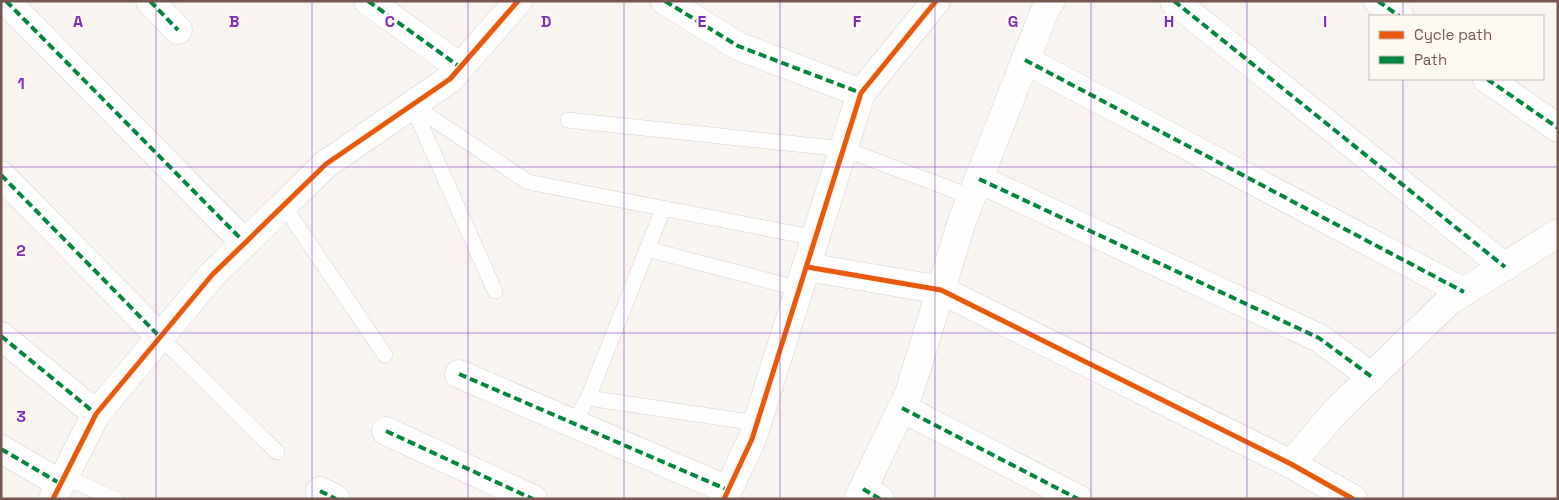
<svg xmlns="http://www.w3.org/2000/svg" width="1559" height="500" font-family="'Space Grotesk',sans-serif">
	<rect width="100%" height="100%" fill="#f8f4f0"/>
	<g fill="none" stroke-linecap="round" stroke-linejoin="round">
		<defs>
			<path id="lane" d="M 412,105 L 528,182 L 816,238
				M 412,105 L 495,291
				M 568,120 L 844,149 L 972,197
				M 283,205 L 385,355
				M 647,249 L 800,289
				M 160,337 L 277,452
				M 588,398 L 757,423
				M 573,423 L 588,398 L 663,209
				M 64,477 L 116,499"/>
			<path id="street" d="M 6,1 L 245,243
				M 150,1 L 178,30
				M 368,1 L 460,67
				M 665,1 L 738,46 L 861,93
				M 1174,1 L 1505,267
				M 1378,1 L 1399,16
				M 1025,60 L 1464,292
				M 1487,79 L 1558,128
				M 1,175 L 160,337
				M 979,179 L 1319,338 L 1372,377
				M 807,267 L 941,290 L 1291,464 L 1353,499
				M 1,336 L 96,414
				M 459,374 L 728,490
				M 902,408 L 1078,499
				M 386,431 L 533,499
				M 1,449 L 61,484
				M 1291,464 L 1335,412 L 1449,301 L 1558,233
				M 863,489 L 880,499
				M 320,491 L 336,499
				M 53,499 L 96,414 L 212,275 L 326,164 L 450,79 L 518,1
				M 724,499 L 752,439 L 861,93 L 936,1"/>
			<path id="secondary" d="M 858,499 L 909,393 L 962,221 L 1046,8 L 1051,1"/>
		</defs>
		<use href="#lane" stroke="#d8cfcc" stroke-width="16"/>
		<use href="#street" stroke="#d8cfcc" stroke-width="29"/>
		<use href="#secondary" stroke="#d8cfcc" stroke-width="29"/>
		<use href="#lane" stroke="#fefdfd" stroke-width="15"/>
		<use href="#street" stroke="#fefdfd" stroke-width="28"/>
		<use href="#secondary" stroke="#fefdfd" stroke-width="28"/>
		<path stroke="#00873e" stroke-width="4" stroke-dasharray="8 4" stroke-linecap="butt" d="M 6,1 L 245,243
			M 150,1 L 178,30
			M 368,1 L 460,67
			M 665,1 L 738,46 L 861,93
			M 1174,1 L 1505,267
			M 1378,1 L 1399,16
			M 1025,60 L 1464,292
			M 1487,79 L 1558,128
			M 1,175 L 160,337
			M 979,179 L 1319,338 L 1372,377
			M 1,336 L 96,414
			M 459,374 L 728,490
			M 902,408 L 1078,499
			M 386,431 L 533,499
			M 1,449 L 61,484
			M 863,489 L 880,499
			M 320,491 L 336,499"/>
		<defs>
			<path id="cycleway" d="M 807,267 L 941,290 L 1291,464 L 1353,499
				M 53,499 L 96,414 L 212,275 L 326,164 L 450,79 L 518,1
				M 724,499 L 752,439 L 861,93 L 936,1"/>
		</defs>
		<use href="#cycleway" stroke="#fef8f3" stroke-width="8"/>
		<use href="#cycleway" stroke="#e8590c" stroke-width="5"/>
	</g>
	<path fill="none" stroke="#7b2cbf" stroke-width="1" stroke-opacity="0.55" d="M 156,1 L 156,499M 312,1 L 312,499M 468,1 L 468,499M 624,1 L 624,499M 780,1 L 780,499M 935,1 L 935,499M 1091,1 L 1091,499M 1247,1 L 1247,499M 1403,1 L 1403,16M 1403,79 L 1403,499M 1,167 L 1558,167M 1,333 L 1558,333"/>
	<g font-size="16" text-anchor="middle" font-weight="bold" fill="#7b2cbf" stroke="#fef8f3" stroke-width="4.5" stroke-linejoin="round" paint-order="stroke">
		<text x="78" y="27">A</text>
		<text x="234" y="27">B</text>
		<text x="390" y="27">C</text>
		<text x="546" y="27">D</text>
		<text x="702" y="27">E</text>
		<text x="857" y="27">F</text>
		<text x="1013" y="27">G</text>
		<text x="1169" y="27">H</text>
		<text x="1325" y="27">I</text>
		<text x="21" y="89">1</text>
		<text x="21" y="256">2</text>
		<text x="21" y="422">3</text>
	</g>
	<rect width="1559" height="500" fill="none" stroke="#775650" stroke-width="5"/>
	<rect x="1369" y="15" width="175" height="65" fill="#fef8f3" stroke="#c8b7b2"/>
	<rect x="1379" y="31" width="25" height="8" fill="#e8590c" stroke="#c8b7b2"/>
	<text x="1414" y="40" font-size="15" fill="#775650">Cycle path</text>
	<rect x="1379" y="56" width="25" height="8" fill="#00873e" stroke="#c8b7b2"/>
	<text x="1414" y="65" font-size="15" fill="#775650">Path</text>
</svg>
